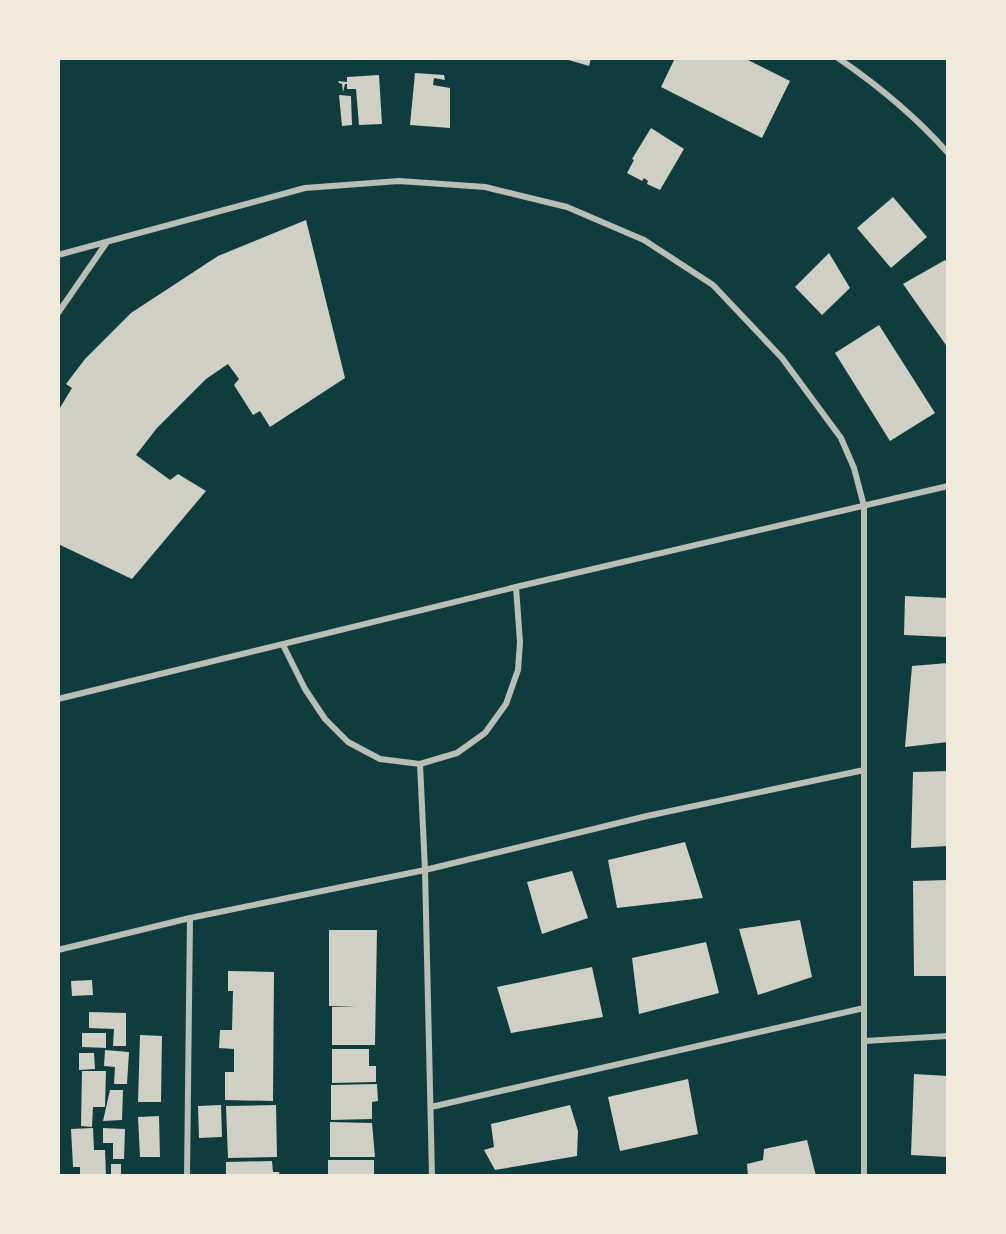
<svg xmlns="http://www.w3.org/2000/svg" width="1006" height="1234" font-family="Mulish,sans-serif">
	<rect width="100%" height="100%" fill="#0f3d3e"/>
	<path fill="#cfcfc3" d="M 562,58 L 591,58 L 589,66 Z
		M 675,58 L 744,58 L 790,81 L 762,138 L 661,87 Z
		M 415,73 L 444,75 L 445,80 L 434,78 L 433,85 L 450,88 L 450,128 L 410,125 Z
		M 379,75 L 382,124 L 359,125 L 356,89 L 347,89 L 347,84 L 345,84 L 343,92 L 342,84 L 339,83 L 338,81 L 347,82 L 347,77 Z
		M 339,95 L 351,96 L 352,125 L 342,126 Z
		M 651,128 L 684,149 L 660,190 L 647,184 L 648,181 L 644,178 L 642,181 L 627,173 L 634,160 L 632,159 Z
		M 893,197 L 927,237 L 891,268 L 857,228 Z
		M 306,220 L 345,378 L 270,427 L 260,411 L 253,415 L 234,385 L 239,379 L 228,364 L 206,379 L 157,428 L 136,455 L 170,480 L 178,474 L 206,491 L 132,579 L 58,544 L 58,411 L 72,388 L 66,384 L 85,359 L 131,313 L 218,256 Z
		M 829,253 L 850,288 L 822,315 L 795,287 Z
		M 945,260 L 948,264 L 948,348 L 903,284 Z
		M 879,325 L 935,413 L 890,441 L 835,353 Z
		M 905,596 L 948,598 L 948,637 L 904,635 Z
		M 948,663 L 948,742 L 905,747 L 912,666 Z
		M 948,771 L 948,846 L 911,848 L 913,772 Z
		M 685,842 L 703,898 L 617,908 L 608,860 Z
		M 572,871 L 588,918 L 542,934 L 527,882 Z
		M 948,880 L 948,976 L 914,976 L 913,881 Z
		M 800,920 L 812,977 L 758,995 L 739,929 Z
		M 329,930 L 377,930 L 375,1045 L 332,1045 L 332,1007 L 357,1007 L 329,1006 Z
		M 706,942 L 719,993 L 639,1014 L 632,958 Z
		M 592,967 L 603,1017 L 511,1033 L 497,987 Z
		M 228,971 L 274,972 L 273,1101 L 225,1100 L 225,1072 L 234,1072 L 234,1049 L 219,1048 L 220,1030 L 232,1030 L 233,991 L 228,991 Z
		M 92,980 L 93,995 L 72,996 L 71,981 Z
		M 89,1012 L 126,1013 L 126,1046 L 113,1046 L 114,1029 L 89,1028 Z
		M 82,1033 L 106,1033 L 106,1048 L 82,1047 Z
		M 140,1035 L 162,1036 L 161,1102 L 138,1102 Z
		M 332,1049 L 369,1049 L 369,1066 L 376,1066 L 376,1082 L 332,1083 Z
		M 105,1050 L 129,1052 L 127,1084 L 114,1084 L 115,1067 L 104,1066 Z
		M 79,1053 L 94,1053 L 95,1069 L 79,1070 Z
		M 82,1071 L 106,1071 L 105,1107 L 93,1107 L 92,1127 L 81,1126 Z
		M 914,1074 L 948,1076 L 948,1157 L 911,1155 Z
		M 688,1079 L 698,1134 L 620,1151 L 608,1097 Z
		M 377,1084 L 378,1101 L 372,1102 L 372,1119 L 331,1120 L 331,1085 Z
		M 110,1090 L 123,1090 L 122,1120 L 103,1121 Z
		M 221,1105 L 222,1137 L 199,1138 L 198,1106 Z
		M 276,1105 L 277,1157 L 228,1158 L 226,1106 Z
		M 570,1105 L 578,1131 L 577,1156 L 495,1170 L 484,1150 L 494,1147 L 491,1124 Z
		M 159,1116 L 160,1157 L 140,1157 L 138,1117 Z
		M 330,1122 L 372,1123 L 375,1157 L 330,1157 Z
		M 93,1128 L 94,1150 L 105,1150 L 106,1176 L 80,1176 L 80,1167 L 73,1167 L 71,1129 Z
		M 103,1128 L 125,1129 L 124,1159 L 113,1159 L 113,1143 L 103,1143 Z
		M 807,1140 L 816,1176 L 748,1176 L 747,1164 L 763,1160 L 764,1149 Z
		M 328,1160 L 374,1160 L 374,1176 L 328,1176 Z
		M 272,1161 L 273,1172 L 279,1172 L 280,1176 L 226,1176 L 226,1162 Z
		M 111,1164 L 121,1164 L 121,1176 L 111,1176 Z"/>
	<g fill="none" stroke-linecap="round" stroke-linejoin="round">
		<path stroke="#b8beb3" stroke-width="6" d="M 838,58 C 876,84 917,118 948,153
			M 58,255 L 305,188 L 399,181 L 485,187 L 567,207 L 644,240 L 713,285 L 782,358 L 841,438 L 854,468 L 864,506 L 864,1176
			M 58,313 L 107,242
			M 283,645 L 305,689 L 325,719 L 348,742 L 380,759 L 420,764 L 457,753 L 485,733 L 506,704 L 518,670 L 520,642 L 516,587
			M 58,699 L 516,587 L 948,486
			M 420,764 L 425,870 L 432,1176
			M 58,950 L 190,918 L 425,870 L 647,816 L 864,770
			M 865,1041 L 948,1036
			M 431,1107 L 864,1008
			M 187,1176 L 190,918"/>
	</g>
	<rect width="1006" height="1234" fill="none" stroke="#f1e9da" stroke-width="120"/>
</svg>
